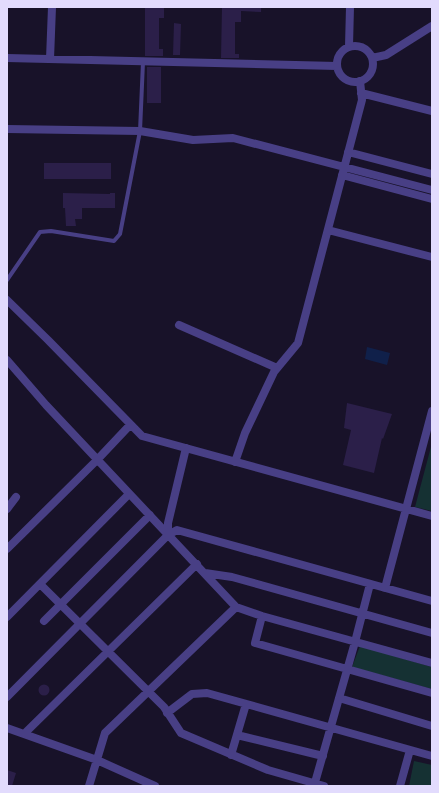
<svg xmlns="http://www.w3.org/2000/svg" width="439" height="793" font-family="'PT Sans Narrow',sans-serif">
	<rect width="100%" height="100%" fill="#181229"/>
	<path fill="#153133" d="M 432,443 L 432,511 L 415,507 Z
		M 360,646 L 432,667 L 432,689 L 352,667 Z
		M 414,761 L 432,765 L 432,786 L 409,786 Z"/>
	<path fill="#10204a" d="M 367,347 L 390,353 L 387,365 L 365,359 Z"/>
	<path fill="#2b1f49" d="M 145,7 L 164,7 L 164,18 L 159,18 L 159,49 L 163,49 L 163,56 L 145,56 Z
		M 222,7 L 261,7 L 261,12 L 241,11 L 241,22 L 235,22 L 235,54 L 239,54 L 239,58 L 221,58 Z
		M 174,23 L 181,24 L 180,55 L 173,55 Z
		M 147,67 L 161,67 L 161,103 L 147,103 Z
		M 44,163 L 111,163 L 111,179 L 44,179 Z
		M 63,193 L 110,194 L 110,193 L 115,193 L 115,208 L 82,208 L 82,219 L 75,219 L 76,226 L 66,226 L 65,208 L 63,208 Z
		M 347,403 L 392,414 L 383,439 L 382,438 L 374,473 L 343,465 L 351,430 L 344,428 Z
		M38.5 690a5.5 5.5 0 1 1 11 0a5.5 5.5 0 1 1-11 0Z
		M 7,770 L 16,773 L 12,786 L 7,786 Z"/>
	<g fill="none" stroke-linecap="round" stroke-linejoin="round">
		<path stroke="#483f85" stroke-width="4" d="M 7,280 L 40,232 L 51,231 L 114,241 L 120,234 L 140,131 L 143,62"/>
		<path stroke="#483f85" stroke-width="8" d="M 349,46 L 350,7
			M337 64a18 18 0 1 1 36 0a18 18 0 1 1-36 0Z
			M 7,58 L 337,66
			M 372,58 L 386,55 L 432,26
			M 50,59 L 52,7
			M 361,93 L 432,111
			M 7,129 L 140,131 L 193,140 L 233,138 L 432,190
			M 348,152 L 432,174
			M 342,175 L 432,199
			M 328,230 L 432,257
			M 7,300 L 48,340 L 142,436 L 432,516
			M 179,325 L 277,368
			M 7,360 L 46,405 L 236,607 L 262,616 L 432,663
			M 235,462 L 245,433 L 274,372 L 298,343 L 362,100 L 360,81
			M 7,509 L 16,497
			M 168,535 L 168,523 L 186,448
			M 7,549 L 97,460 L 130,425
			M 205,573 L 232,577 L 432,633
			M 40,584 L 164,707 L 181,733 L 268,770 L 324,786
			M 385,588 L 432,411
			M 262,616 L 255,643 L 432,693
			M 7,617 L 129,494
			M 44,621 L 150,515
			M 7,697 L 168,535 L 177,530 L 432,601
			M 339,698 L 432,726
			M 167,713 L 192,694 L 207,693 L 432,756
			M 7,728 L 97,760 L 155,786
			M 24,734 L 197,564
			M 237,735 L 323,756
			M 231,755 L 246,704
			M 89,786 L 105,733 L 236,607
			M 314,786 L 355,642 L 370,584
			M 400,786 L 410,750"/>
	</g>
	<rect width="439" height="793" fill="none" stroke="#e2dbfd" stroke-width="16"/>
</svg>
